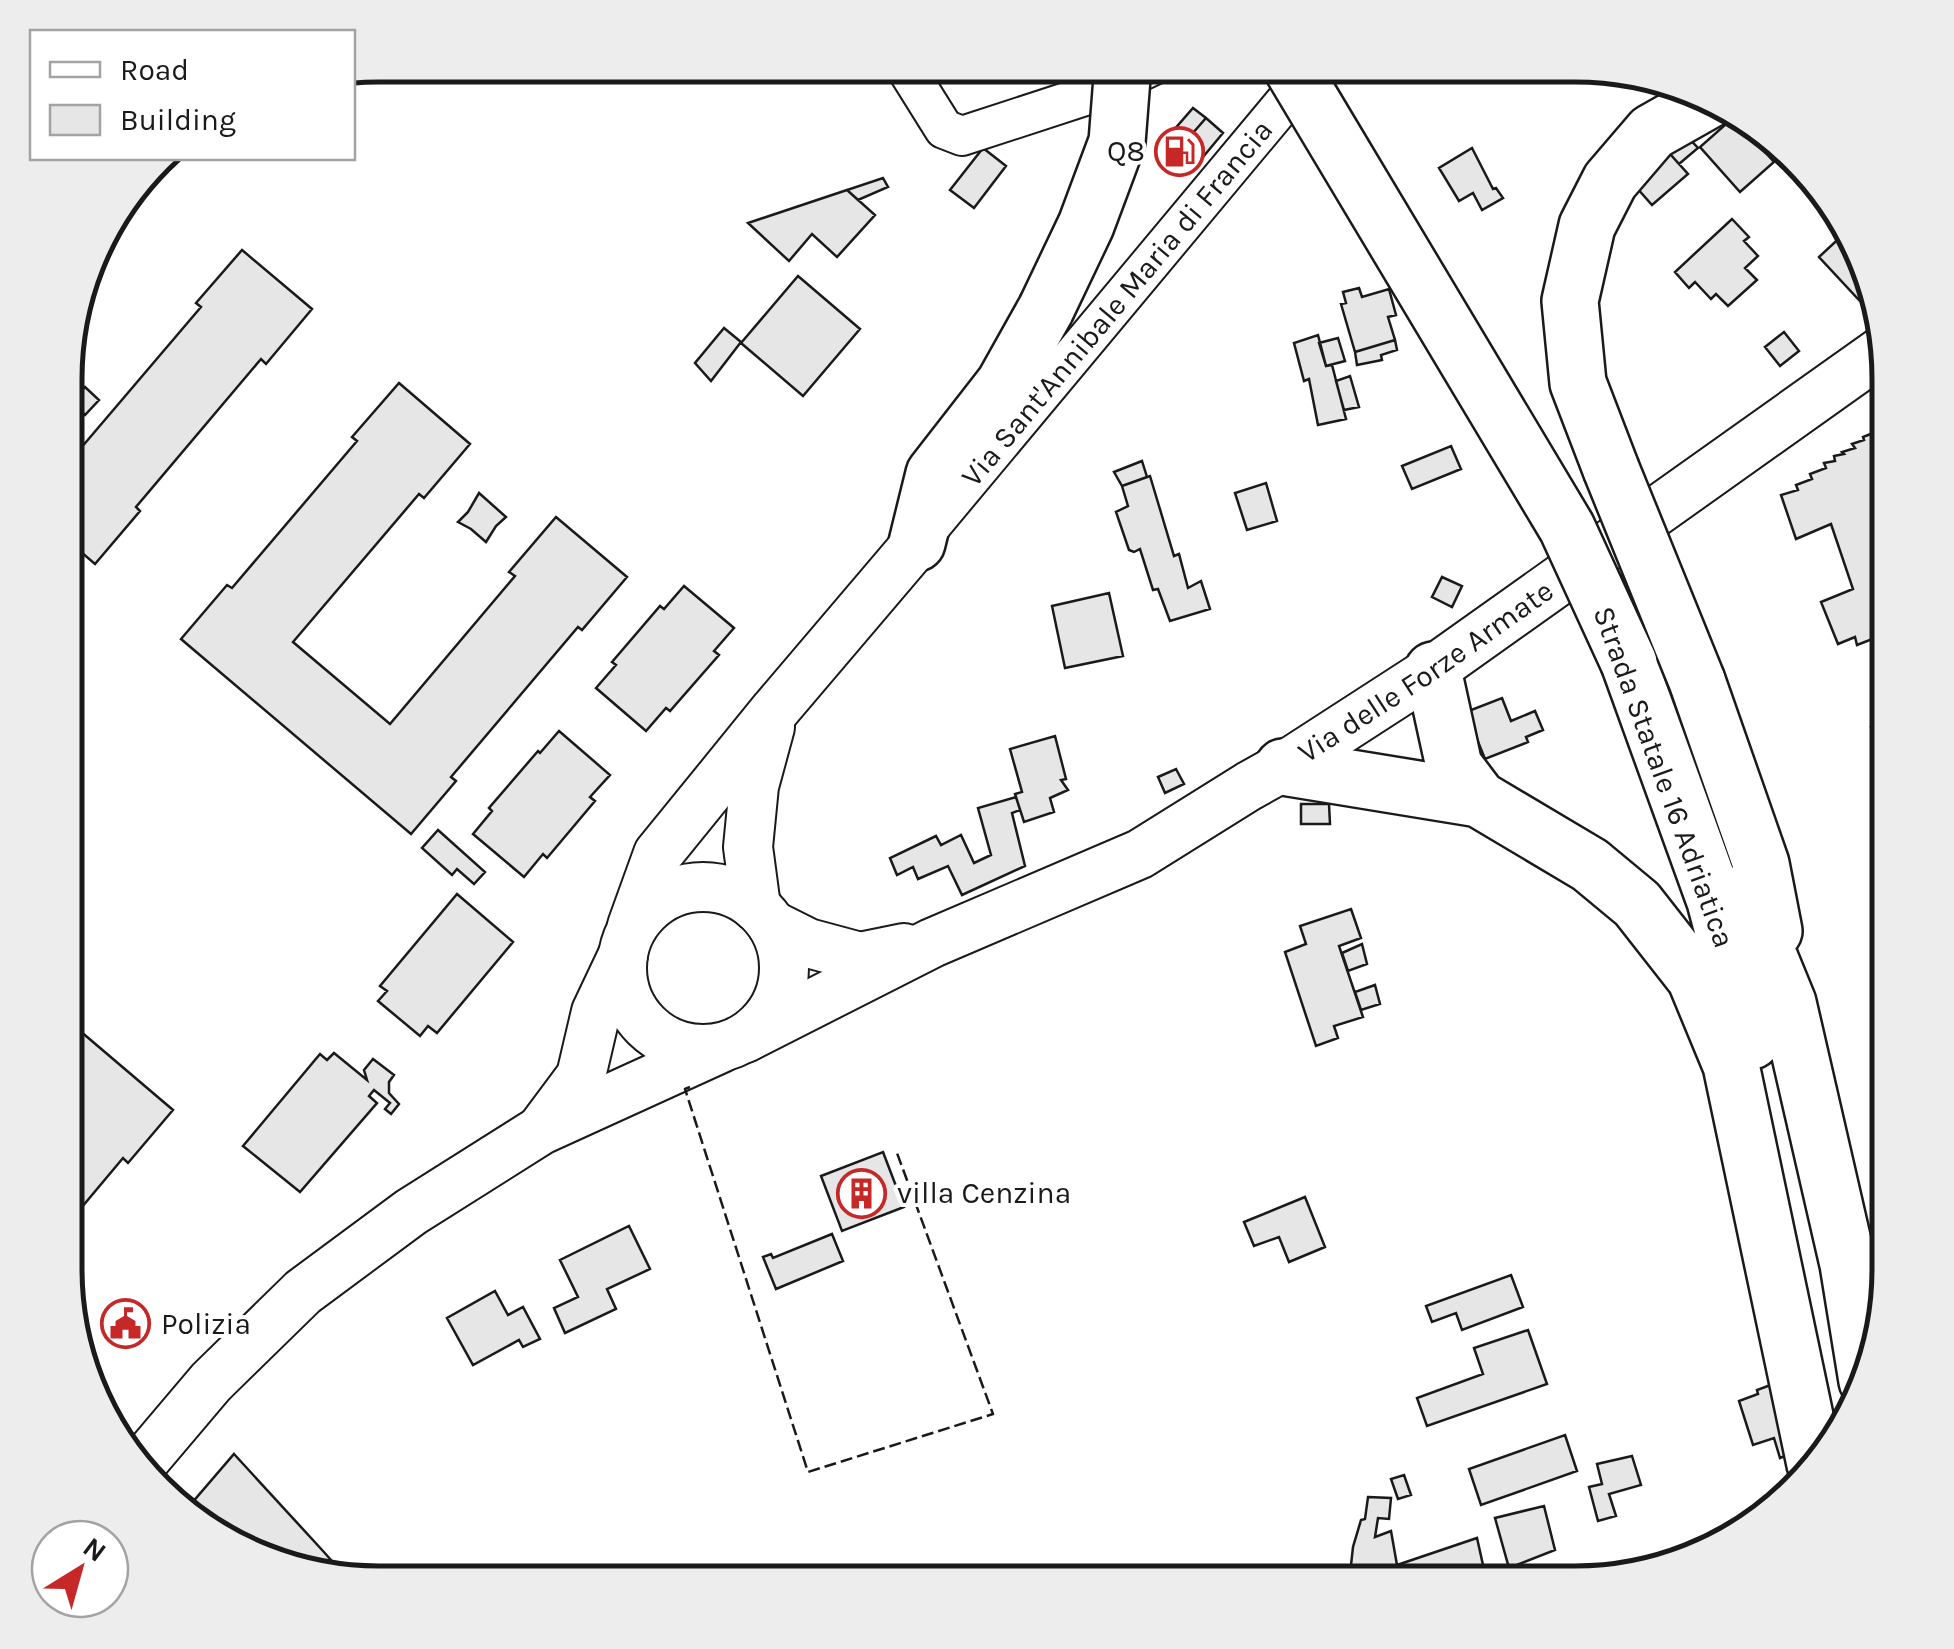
<svg xmlns="http://www.w3.org/2000/svg" width="1954" height="1649" font-family="Karla,sans-serif">
	<rect width="100%" height="100%" fill="#fff"/>
	<path fill="#e6e6e6" stroke="#1a1a1a" stroke-width="2.5" d="M 1193,108 L 1206,118 L 1185,142 L 1173,131 Z
		M 1734,117 L 1774,162 L 1740,192 L 1700,147 Z
		M 1206,118 L 1223,133 L 1203,157 L 1185,142 Z
		M 1683,132 L 1698,148 L 1679,164 L 1664,147 Z
		M 1661,144 L 1688,174 L 1652,205 L 1629,179 Z
		M 983,148 L 1006,166 L 974,208 L 950,190 Z
		M 1472,148 L 1493,189 L 1496,188 L 1503,198 L 1482,210 L 1473,193 L 1459,201 L 1439,168 Z
		M 147,173 L 152,178 L 108,229 L 105,227 L 107,223 Z
		M 883,178 L 888,187 L 858,200 L 847,190 Z
		M 847,190 L 875,215 L 837,257 L 812,234 L 789,261 L 748,223 Z
		M 1732,219 L 1749,237 L 1744,241 L 1758,256 L 1745,268 L 1757,280 L 1728,306 L 1716,294 L 1711,299 L 1695,282 L 1689,288 L 1675,272 Z
		M 1847,231 L 1865,258 L 1872,288 L 1859,300 L 1819,257 Z
		M 242,250 L 312,309 L 266,364 L 261,359 L 136,507 L 140,511 L 95,564 L 67,540 L 68,448 L 75,455 L 201,307 L 196,303 Z
		M 798,276 L 860,329 L 803,396 L 741,343 Z
		M 1359,288 L 1362,297 L 1389,289 L 1396,315 L 1388,317 L 1395,340 L 1355,352 L 1341,304 L 1346,303 L 1343,292 Z
		M 724,328 L 741,342 L 711,381 L 695,363 Z
		M 1784,332 L 1799,351 L 1780,366 L 1765,347 Z
		M 1318,335 L 1326,366 L 1332,365 L 1346,419 L 1318,425 L 1309,379 L 1304,381 L 1294,343 Z
		M 1338,338 L 1345,361 L 1326,366 L 1319,343 Z
		M 1395,340 L 1397,350 L 1381,355 L 1382,360 L 1357,365 L 1355,352 Z
		M 1350,376 L 1359,407 L 1344,410 L 1336,381 Z
		M 399,383 L 470,444 L 424,498 L 419,494 L 293,642 L 390,724 L 515,576 L 509,572 L 556,517 L 627,577 L 582,630 L 578,627 L 451,777 L 456,781 L 411,834 L 181,639 L 227,585 L 232,588 L 357,441 L 352,437 Z
		M 85,387 L 99,400 L 85,415 L 72,403 Z
		M 1883,429 L 1888,443 L 1888,493 L 1876,498 L 1888,530 L 1888,633 L 1857,645 L 1855,637 L 1838,644 L 1821,602 L 1853,589 L 1831,524 L 1796,539 L 1781,495 L 1798,490 L 1796,485 L 1812,479 L 1810,474 L 1826,468 L 1824,463 L 1835,461 L 1834,456 L 1844,454 L 1842,452 L 1855,448 L 1852,444 L 1864,440 L 1863,437 Z
		M 1451,446 L 1461,469 L 1412,489 L 1402,466 Z
		M 1142,461 L 1147,477 L 1122,486 L 1114,472 Z
		M 1150,476 L 1174,556 L 1179,554 L 1188,588 L 1201,581 L 1210,609 L 1170,621 L 1158,589 L 1153,590 L 1140,549 L 1134,552 L 1129,550 L 1116,512 L 1128,506 L 1122,486 Z
		M 1266,483 L 1277,521 L 1247,530 L 1235,493 Z
		M 479,493 L 506,517 L 496,526 L 486,542 L 471,529 L 458,522 L 468,512 Z
		M 1442,577 L 1462,586 L 1452,607 L 1432,597 Z
		M 684,586 L 734,628 L 714,651 L 719,655 L 670,711 L 666,708 L 646,731 L 596,688 L 616,665 L 612,662 L 660,606 L 664,609 Z
		M 1109,593 L 1123,656 L 1065,668 L 1052,606 Z
		M 1502,698 L 1511,721 L 1535,711 L 1543,730 L 1526,737 L 1528,742 L 1485,759 L 1466,712 Z
		M 1889,720 L 1889,775 L 1871,727 Z
		M 559,731 L 610,775 L 590,797 L 595,801 L 547,858 L 543,854 L 524,877 L 473,834 L 492,811 L 489,808 L 538,751 L 540,753 Z
		M 1055,736 L 1066,779 L 1061,780 L 1068,790 L 1050,798 L 1054,812 L 1024,822 L 1015,794 L 1022,792 L 1010,749 Z
		M 1176,769 L 1184,784 L 1165,793 L 1158,777 Z
		M 1016,797 L 1020,810 L 1012,813 L 1025,866 L 962,895 L 948,866 L 918,879 L 913,867 L 897,875 L 890,858 L 936,836 L 941,845 L 961,835 L 974,863 L 991,855 L 978,808 Z
		M 1301,804 L 1329,804 L 1330,824 L 1301,824 Z
		M 438,830 L 485,872 L 474,884 L 457,869 L 452,875 L 422,848 Z
		M 457,894 L 513,942 L 437,1033 L 428,1026 L 420,1036 L 378,1001 L 387,991 L 380,986 Z
		M 1351,909 L 1361,938 L 1339,946 L 1363,1017 L 1334,1026 L 1338,1038 L 1316,1046 L 1285,952 L 1306,944 L 1300,926 Z
		M 1362,944 L 1367,964 L 1348,971 L 1342,953 Z
		M 1375,985 L 1380,1004 L 1361,1010 L 1355,992 Z
		M 66,1019 L 173,1110 L 128,1163 L 123,1158 L 66,1226 Z
		M 334,1053 L 367,1080 L 364,1070 L 373,1059 L 394,1075 L 389,1082 L 389,1093 L 399,1104 L 391,1114 L 385,1109 L 390,1103 L 374,1090 L 369,1096 L 377,1103 L 300,1192 L 243,1146 L 320,1054 L 327,1060 Z
		M 883,1152 L 904,1207 L 842,1231 L 821,1176 Z
		M 1305,1197 L 1325,1247 L 1289,1262 L 1279,1237 L 1254,1246 L 1244,1222 Z
		M 629,1226 L 650,1269 L 607,1289 L 616,1309 L 565,1333 L 554,1308 L 578,1297 L 560,1260 Z
		M 832,1234 L 843,1261 L 776,1289 L 763,1257 L 771,1254 L 773,1258 Z
		M 1511,1275 L 1523,1307 L 1462,1330 L 1456,1313 L 1432,1322 L 1426,1306 Z
		M 495,1291 L 508,1315 L 523,1307 L 540,1339 L 523,1347 L 519,1340 L 473,1365 L 447,1318 Z
		M 1528,1330 L 1547,1384 L 1427,1426 L 1417,1398 L 1483,1374 L 1474,1348 Z
		M 1776,1383 L 1790,1454 L 1780,1458 L 1774,1438 L 1753,1445 L 1739,1401 L 1758,1394 L 1757,1390 Z
		M 1565,1435 L 1577,1471 L 1481,1505 L 1469,1469 Z
		M 234,1454 L 323,1551 L 347,1578 L 258,1560 L 185,1511 Z
		M 1632,1456 L 1641,1485 L 1609,1494 L 1616,1516 L 1598,1521 L 1589,1487 L 1602,1484 L 1597,1464 Z
		M 1404,1475 L 1411,1495 L 1398,1499 L 1391,1479 Z
		M 1368,1497 L 1391,1498 L 1389,1519 L 1378,1518 L 1375,1537 L 1391,1531 L 1397,1565 L 1477,1538 L 1487,1583 L 1349,1583 L 1353,1547 L 1361,1520 L 1365,1519 Z
		M 1544,1506 L 1555,1550 L 1509,1568 L 1495,1518 Z"/>
	<g fill="none" stroke-linecap="round" stroke-linejoin="round">
		<defs>
			<g id="minor">
				<path d="M 904,65 L 944,129 L 962,136 L 1097,92 L 1154,65"/>
				<path id="s1" d="M 926,532 L 1314,67"/>
			</g>
			<g id="major">
				<circle cx="703" cy="968" r="81"/>
				<path d="M 756,907 L 748,847 L 754,786 L 770,727"/>
				<path d="M 772,925 L 808,943 L 860,957 L 904,948"/>
				<path d="M 632,926 L 658,854 L 775,710 L 917,543"/>
				<path id="s2" d="M 745,1038 L 932,943 L 1140,854 L 1249,786 L 1283,767 L 1433,670 L 1886,348"/>
				<path d="M 543,1127 L 581,1076 L 596,1012 L 623,955"/>
				<path d="M 139,1467 L 211,1382 L 303,1292 L 411,1212 L 541,1130 L 721,1048"/>
			</g>
			<path id="highway" d="M 1611,469 L 1578,383 L 1570,301 L 1587,226 L 1610,181 L 1652,132 L 1714,97
				M 917,543 L 934,474 L 1004,384 L 1046,309
				M 1629,663 L 1715,901 L 1752,1041
				M 1433,670 L 1454,766 L 1479,799
				M 1697,681 L 1761,864 L 1774,931
				M 1283,767 L 1479,799 L 1590,865 L 1637,904 L 1695,978 L 1731,1065 L 1815,1464
				M 1743,893 L 1788,1003 L 1848,1264 L 1867,1381"/>
		</defs>
		<use href="#minor" stroke="#1a1a1a" stroke-width="42"/>
		<use href="#major" stroke="#1a1a1a" stroke-width="52"/>
		<use href="#highway" stroke="#1a1a1a" stroke-width="60"/>
		<use href="#minor" stroke="#fff" stroke-width="38"/>
		<use href="#major" stroke="#fff" stroke-width="48"/>
		<use href="#highway" stroke="#fff" stroke-width="55"/>
		<defs>
			<path id="highway-bridge" d="M 1290,65 L 1567,528 L 1629,663
				M 1046,309 L 1086,225 L 1117,142 L 1123,65
				M 1611,469 L 1697,681"/>
		</defs>
		<use href="#highway-bridge" stroke="#1a1a1a" stroke-width="60" stroke-linecap="butt"/>
		<use href="#highway-bridge" stroke="#fff" stroke-width="55"/>
		<path stroke="#1a1a1a" stroke-width="2.5" stroke-dasharray="12 5" stroke-linecap="butt" d="M 690,1087 L 685,1089 L 808,1472 L 993,1414 L 897,1153"/>
	</g>
	<defs>
		<symbol id="fuel-ring" viewBox="-11 -11 22 22"><circle r="9.5" fill="#fff" stroke="#c62828" stroke-width="1.5"/><path d="M-5.5-6h7V0h2V4h1.3V-2.5L3-4.5l.8-.8L6-3V5H2.5V1h-1V6h-7ZM-4.2-4.7v3.2H.2V-4.7Z" fill="#c62828"/></symbol>
		<symbol id="building-ring" viewBox="-11 -11 22 22"><circle r="9.5" fill="#fff" stroke="#c62828" stroke-width="1.5"/><path d="M-4-6H4V6H1V3H-1V6H-4ZM-2.5-4.3h1.7v1.8h-1.7ZM.8-4.3h1.7v1.8H.8ZM-2.5-1h1.7V.8h-1.7ZM.8-1h1.7V.8H.8Z" fill="#c62828"/></symbol>
		<symbol id="civic-ring" viewBox="-11 -11 22 22"><circle r="9.5" fill="#fff" stroke="#c62828" stroke-width="1.5"/><path d="M-.6-6.5H3V-4.5H.6V-3L4-1V1h2V6H-6V1h2V-1L-.6-3ZM-1.2 2.5V6h2.4V2.5Z" fill="#c62828"/></symbol>
	</defs>
	<g fill-rule="evenodd">
		<use href="#fuel-ring" x="1152" y="124" width="55" height="55"/>
		<use href="#building-ring" x="834" y="1166" width="55" height="55"/>
		<use href="#civic-ring" x="98" y="1296" width="55" height="55"/>
	</g>
	<g text-anchor="middle" dominant-baseline="central" stroke-width="8" stroke-linejoin="round" paint-order="stroke">
		<g font-size="30" fill="#1a1a1a" stroke="#fff" text-anchor="start">
			<text x="1145" y="151" text-anchor="end">Q8</text>
			<text x="897" y="1193">villa Cenzina</text>
			<text x="161" y="1324">Polizia</text>
		</g>
		<g font-size="30" fill="#1a1a1a" stroke="#fff">
			<text stroke="none"><textPath href="#s1" startOffset="298">Via Sant'Annibale Maria di Francia</textPath></text>
			<text stroke="none"><textPath href="#s2" startOffset="775">Via delle Forze Armate</textPath></text>
			<text transform="translate(1664 777) rotate(70)">Strada Statale 16 Adriatica</text>
		</g>
	</g>
	<path d="M0 0H1954V1649H0ZM379 82H1575A297 297 0 0 1 1872 379V1269A297 297 0 0 1 1575 1566H379A297 297 0 0 1 82 1269V379A297 297 0 0 1 379 82Z" fill="#ededed" fill-rule="evenodd"/>
	<path fill="none" stroke="#1a1a1a" stroke-width="5" d="M379 82H1575A297 297 0 0 1 1872 379V1269A297 297 0 0 1 1575 1566H379A297 297 0 0 1 82 1269V379A297 297 0 0 1 379 82Z"/>
	<rect x="30" y="30" width="325" height="130" fill="#ffffff" stroke="#a3a3a3" stroke-width="2.5"/>
	<rect x="50" y="62" width="50" height="15" fill="#ffffff" stroke="#a3a3a3" stroke-width="2.5"/>
	<text x="120" y="80" font-size="30" fill="#1a1a1a">Road</text>
	<rect x="50" y="105" width="50" height="30" fill="#e6e6e6" stroke="#a3a3a3" stroke-width="2.5"/>
	<text x="120" y="130" font-size="30" fill="#1a1a1a">Building</text>
	<g transform="translate(80 1569) rotate(37)"><circle r="48" fill="#ffffff" stroke="#a3a3a3" stroke-width="2.5"/>
	<path d="M0-8L18 38L0 25L-18 38Z" fill="#c62828"/>
	<text y="-15" font-size="28" font-weight="bold" text-anchor="middle" fill="#1a1a1a">N</text>
	</g>
</svg>
